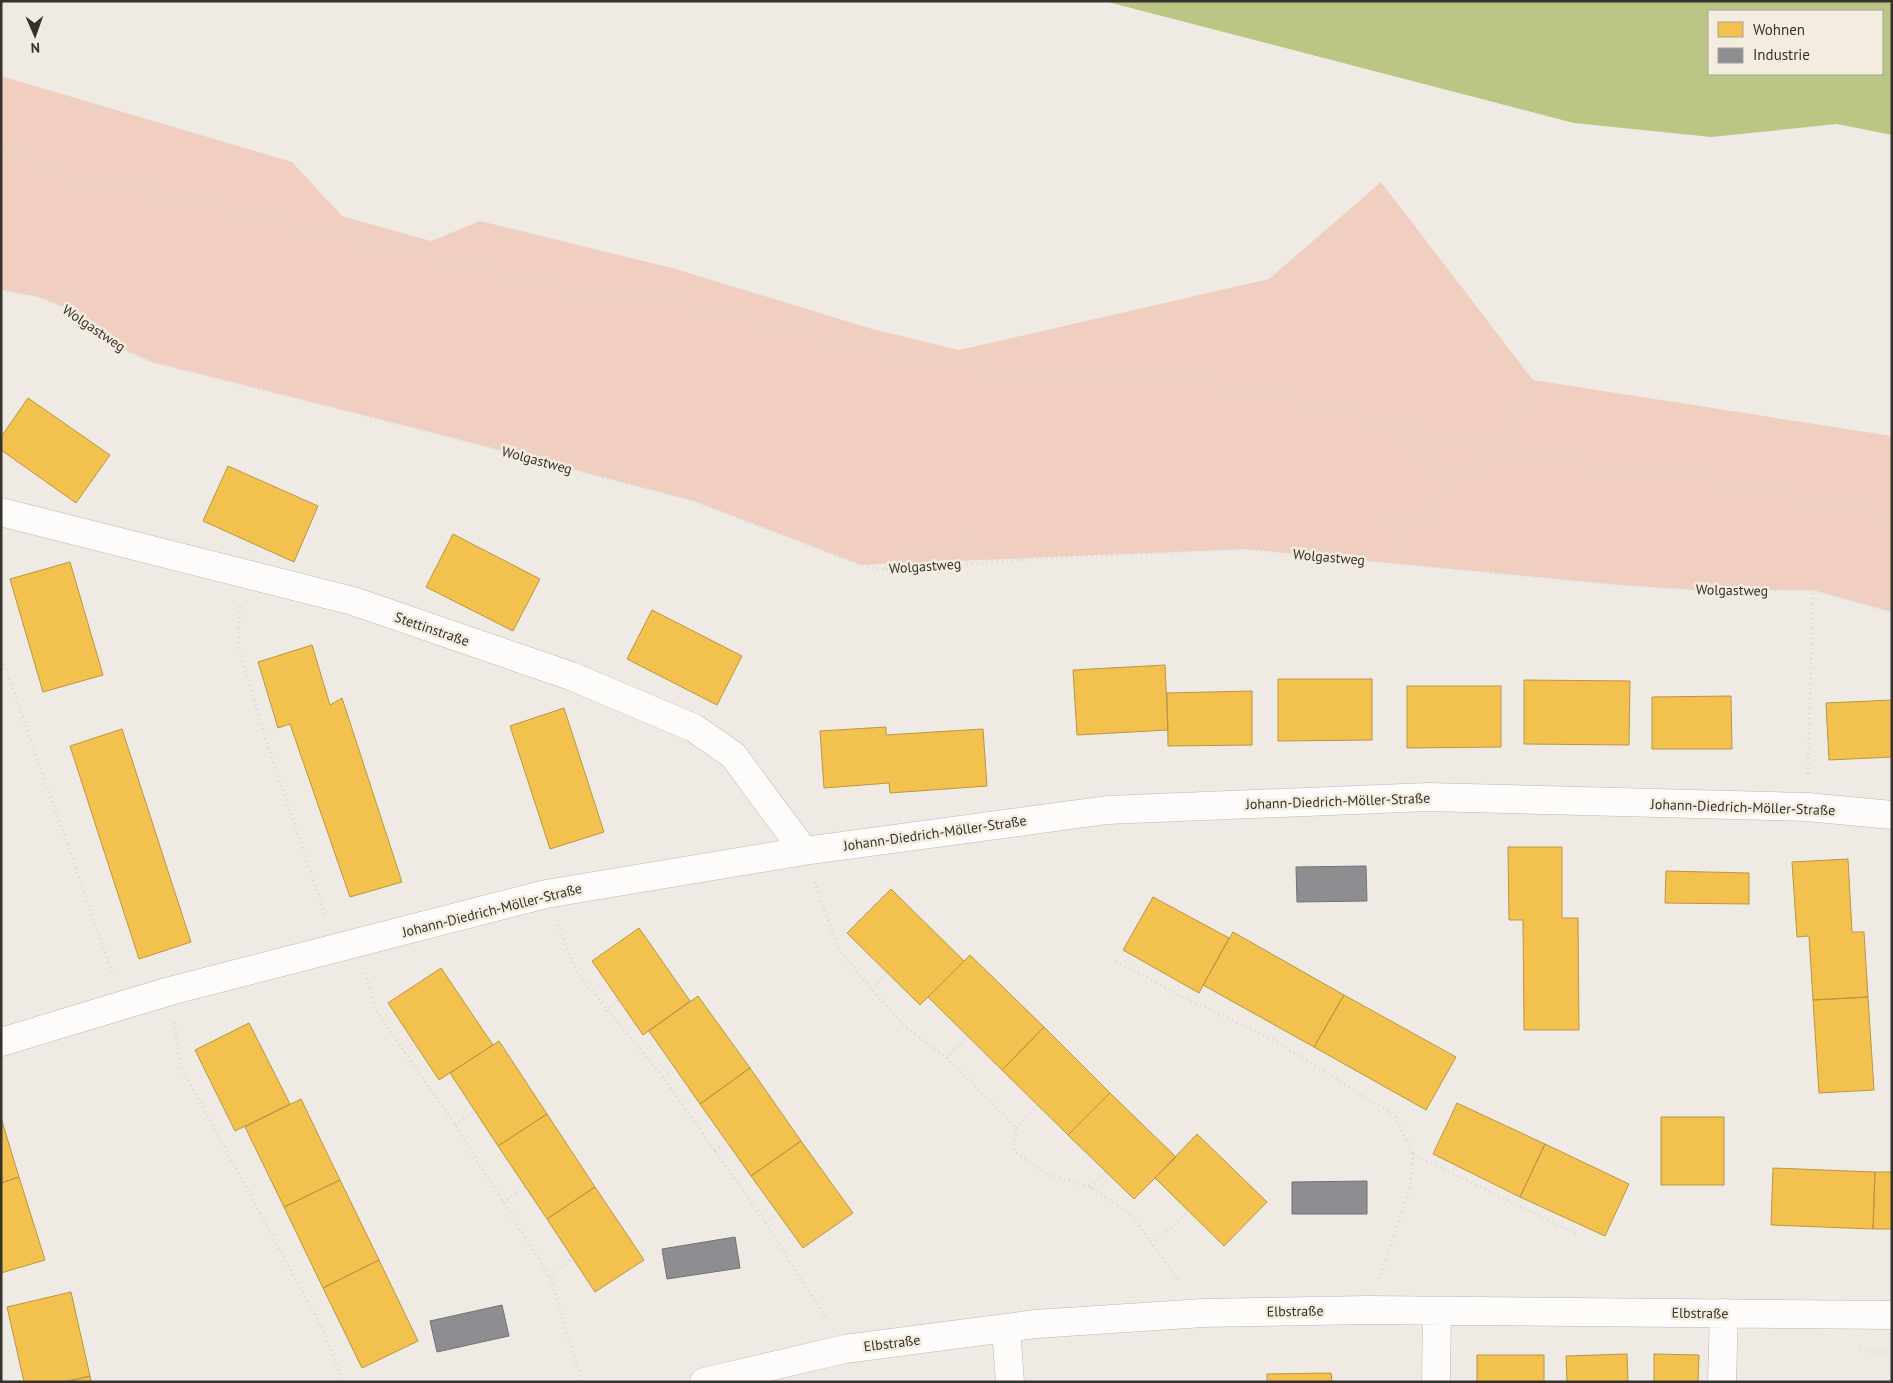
<svg xmlns="http://www.w3.org/2000/svg" width="1893" height="1383" font-family="'PT Sans',sans-serif">
	<rect width="100%" height="100%" fill="#efebe4"/>
	<path fill="#f1cfc0" d="M 1,76 L 292,162 L 342,216 L 431,241 L 480,221 L 676,269 L 872,329 L 959,350 L 1269,279 L 1381,182 L 1533,380 L 1892,436 L 1892,612 L 1813,590 L 1697,590 L 1621,585 L 1245,549 L 861,565 L 694,501 L 419,429 L 152,362 L 114,345 L 69,309 L 39,297 L 1,290 Z"/>
	<path fill="#bbc584" fill-rule="evenodd" d="M 1104,1 L 1892,1 L 1892,135 L 1837,124 L 1711,137 L 1574,123 ZM 1709,11 L 1882,11 L 1882,74 L 1709,74 Z"/>
	<path fill="#f2c14e" stroke="#ba9644" d="M 28,398 L 110,455 L 76,503 L 1,450 L 1,437 Z
		M 228,466 L 318,506 L 294,562 L 203,521 Z
		M 453,534 L 540,579 L 513,631 L 426,587 Z
		M 70,562 L 103,675 L 43,692 L 10,579 Z
		M 652,610 L 742,656 L 717,705 L 627,659 Z
		M 312,645 L 330,705 L 342,698 L 402,882 L 350,897 L 290,724 L 278,728 L 258,662 Z
		M 1165,665 L 1168,730 L 1077,735 L 1073,670 Z
		M 1278,679 L 1372,679 L 1372,740 L 1278,741 Z
		M 1524,680 L 1630,681 L 1629,745 L 1524,744 Z
		M 1407,686 L 1501,686 L 1501,747 L 1407,748 Z
		M 1252,691 L 1252,745 L 1168,746 L 1167,693 Z
		M 1731,696 L 1732,749 L 1652,749 L 1652,697 Z
		M 1892,700 L 1892,757 L 1829,760 L 1826,703 Z
		M 564,708 L 604,832 L 550,849 L 510,726 Z
		M 886,727 L 886,735 L 983,729 L 987,786 L 890,793 L 889,783 L 824,788 L 820,731 Z
		M 122,729 L 191,942 L 139,959 L 70,746 Z
		M 1508,847 L 1562,847 L 1562,918 L 1578,918 L 1579,1030 L 1524,1030 L 1523,920 L 1509,920 Z
		M 1848,859 L 1852,932 L 1864,932 L 1868,997 L 1813,1000 L 1809,936 L 1797,937 L 1792,862 Z
		M 1666,871 L 1749,873 L 1749,904 L 1665,903 Z
		M 891,889 L 964,961 L 920,1005 L 847,933 Z
		M 1153,897 L 1229,938 L 1199,993 L 1123,950 Z
		M 639,928 L 690,1001 L 643,1035 L 592,961 Z
		M 1233,932 L 1344,995 L 1314,1047 L 1203,985 Z
		M 970,955 L 1044,1027 L 1002,1070 L 928,997 Z
		M 441,968 L 493,1045 L 439,1080 L 388,1003 Z
		M 1344,995 L 1456,1057 L 1426,1110 L 1314,1047 Z
		M 698,996 L 750,1068 L 700,1104 L 649,1031 Z
		M 1868,997 L 1874,1090 L 1819,1093 L 1813,1000 Z
		M 249,1023 L 290,1104 L 235,1131 L 195,1050 Z
		M 1044,1027 L 1110,1093 L 1068,1135 L 1002,1070 Z
		M 499,1041 L 547,1114 L 498,1146 L 450,1073 Z
		M 750,1068 L 801,1141 L 751,1176 L 700,1104 Z
		M 1110,1093 L 1176,1157 L 1134,1199 L 1068,1135 Z
		M 301,1099 L 340,1180 L 284,1207 L 245,1127 Z
		M 1457,1103 L 1545,1144 L 1520,1197 L 1433,1154 Z
		M 547,1114 L 595,1187 L 547,1219 L 498,1146 Z
		M 1661,1117 L 1724,1117 L 1724,1185 L 1661,1185 Z
		M 1,1118 L 19,1177 L 1,1183 Z
		M 1197,1134 L 1267,1202 L 1224,1246 L 1155,1178 Z
		M 801,1141 L 853,1213 L 803,1248 L 751,1176 Z
		M 1545,1144 L 1629,1184 L 1605,1236 L 1520,1197 Z
		M 1773,1168 L 1875,1172 L 1873,1229 L 1771,1225 Z
		M 1875,1172 L 1892,1172 L 1892,1229 L 1873,1229 Z
		M 19,1177 L 45,1260 L 1,1273 L 1,1183 Z
		M 340,1180 L 379,1260 L 323,1288 L 284,1207 Z
		M 595,1187 L 644,1260 L 595,1292 L 547,1219 Z
		M 379,1260 L 418,1341 L 362,1368 L 323,1288 Z
		M 71,1292 L 90,1376 L 65,1382 L 24,1382 L 7,1307 Z
		M 1627,1354 L 1628,1382 L 1567,1382 L 1566,1356 Z
		M 1654,1354 L 1699,1355 L 1698,1382 L 1654,1382 Z
		M 1477,1355 L 1544,1355 L 1544,1382 L 1477,1382 Z
		M 1331,1373 L 1332,1382 L 1267,1382 L 1267,1374 Z
		M 90,1376 L 91,1382 L 65,1382 Z"/>
	<path fill="#8d8d92" stroke="#737274" d="M 1366,866 L 1367,901 L 1297,902 L 1296,867 Z
		M 1367,1181 L 1367,1214 L 1292,1214 L 1292,1182 Z
		M 735,1237 L 740,1268 L 667,1279 L 662,1249 Z
		M 502,1305 L 509,1336 L 437,1352 L 430,1321 Z"/>
	<g fill="none" stroke-linecap="round" stroke-linejoin="round">
		<defs>
			<path id="minor" d="M 1,512 L 353,601 L 571,676 L 694,728 L 733,755 L 804,851
				M 1,1042 L 170,991 L 546,894 L 804,851 L 1107,810 L 1428,797 L 1807,807 L 1892,815
				M 1006,1328 L 1010,1382
				M 704,1382 L 845,1349 L 1036,1324 L 1203,1313 L 1368,1310 L 1892,1315
				M 1436,1382 L 1437,1311
				M 1722,1382 L 1724,1313"/>
		</defs>
		<use href="#minor" stroke="#bbb8b2" stroke-width="29"/>
		<path stroke="#d9d7d6" stroke-width="3" stroke-dasharray="1 4" stroke-linecap="butt" d="M 1,147 L 63,177 L 108,181 L 247,215 L 403,249 L 596,299 L 670,301 L 940,365 L 1244,386 L 1398,426 L 1498,446 L 1561,454 L 1591,466 L 1655,470 L 1892,515
			M 1,290 L 39,297 L 69,309 L 114,345 L 152,362 L 419,429 L 694,501 L 861,565 L 885,570 L 1019,560 L 1245,549 L 1621,585 L 1697,590 L 1813,590 L 1892,612
			M 1399,427 L 1444,484
			M 1375,523 L 1399,526 L 1432,518 L 1444,485 L 1475,466 L 1498,446 L 1533,380
			M 1390,562 L 1399,526
			M 885,569 L 896,556 L 919,546 L 969,544 L 998,548 L 1019,560
			M 240,607 L 238,645 L 265,737 L 326,917
			M 1,655 L 113,975
			M 1808,774 L 1813,590
			M 815,882 L 838,948 L 872,990 L 907,1028 L 947,1058 L 1016,1128 L 1014,1151 L 1046,1174 L 1090,1187 L 1132,1216 L 1179,1281
			M 558,925 L 577,973 L 663,1077 L 765,1222 L 826,1319
			M 1116,961 L 1183,997 L 1272,1039 L 1395,1116 L 1413,1154
			M 365,973 L 377,1012 L 455,1125 L 550,1277 L 582,1382
			M 872,990 L 887,972
			M 606,1011 L 618,1000
			M 175,1023 L 180,1065 L 323,1330 L 343,1382
			M 404,1052 L 414,1043
			M 947,1058 L 967,1036
			M 663,1077 L 676,1070
			M 455,1125 L 475,1111
			M 1016,1128 L 1038,1105
			M 715,1151 L 727,1141
			M 1090,1187 L 1106,1172
			M 503,1202 L 525,1187
			M 765,1222 L 778,1214
			M 1152,1245 L 1189,1211
			M 550,1277 L 572,1258
			M 1379,1279 L 1410,1187 L 1413,1154 L 1576,1234
			M 1860,1349 L 1868,1352 L 1892,1352"/>
		<use href="#minor" stroke="#fdfcfb" stroke-width="28"/>
	</g>
	<g text-anchor="middle" dominant-baseline="central" stroke-width="5" stroke-linejoin="round" paint-order="stroke">
		<g font-size="14" fill="#36332e" stroke="#f4ecdf">
			<text transform="translate(94 328) rotate(34)">Wolgastweg</text>
			<text transform="translate(537 460) rotate(15)">Wolgastweg</text>
			<text transform="translate(1329 557) rotate(5)">Wolgastweg</text>
			<text transform="translate(925 566) rotate(-4)">Wolgastweg</text>
			<text transform="translate(1732 590) rotate(1)">Wolgastweg</text>
			<text transform="translate(432 629) rotate(19)">Stettinstraße</text>
			<text transform="translate(1338 801) rotate(-2)">Johann-Diedrich-Möller-Straße</text>
			<text transform="translate(1743 807) rotate(2)">Johann-Diedrich-Möller-Straße</text>
			<text transform="translate(935 833) rotate(-8)">Johann-Diedrich-Möller-Straße</text>
			<text transform="translate(492 910) rotate(-14)">Johann-Diedrich-Möller-Straße</text>
			<text transform="translate(1295 1311) rotate(-1)">Elbstraße</text>
			<text transform="translate(1700 1313) rotate(1)">Elbstraße</text>
			<text transform="translate(892 1343) rotate(-7)">Elbstraße</text>
		</g>
	</g>
	<rect width="1893" height="1383" fill="none" stroke="#36332e" stroke-width="5"/>
	<rect x="1708" y="10" width="175" height="65" fill="#f4ecdf" stroke="#a8a298"/>
	<rect x="1718" y="22" width="25" height="15" fill="#f2c14e" stroke="#a8a298"/>
	<text x="1753" y="35" font-size="15" fill="#36332e">Wohnen</text>
	<rect x="1718" y="48" width="25" height="15" fill="#8d8d92" stroke="#a8a298"/>
	<text x="1753" y="60" font-size="15" fill="#36332e">Industrie</text>
	<g transform="translate(35 35) rotate(178)" stroke="#f4ecdf" stroke-width="4" paint-order="stroke">
	<path d="M0-4L9 19L0 12L-9 19Z" fill="#36332e"/>
	<text y="-8" font-size="14" font-weight="bold" text-anchor="middle" fill="#36332e">N</text>
	</g>
</svg>
